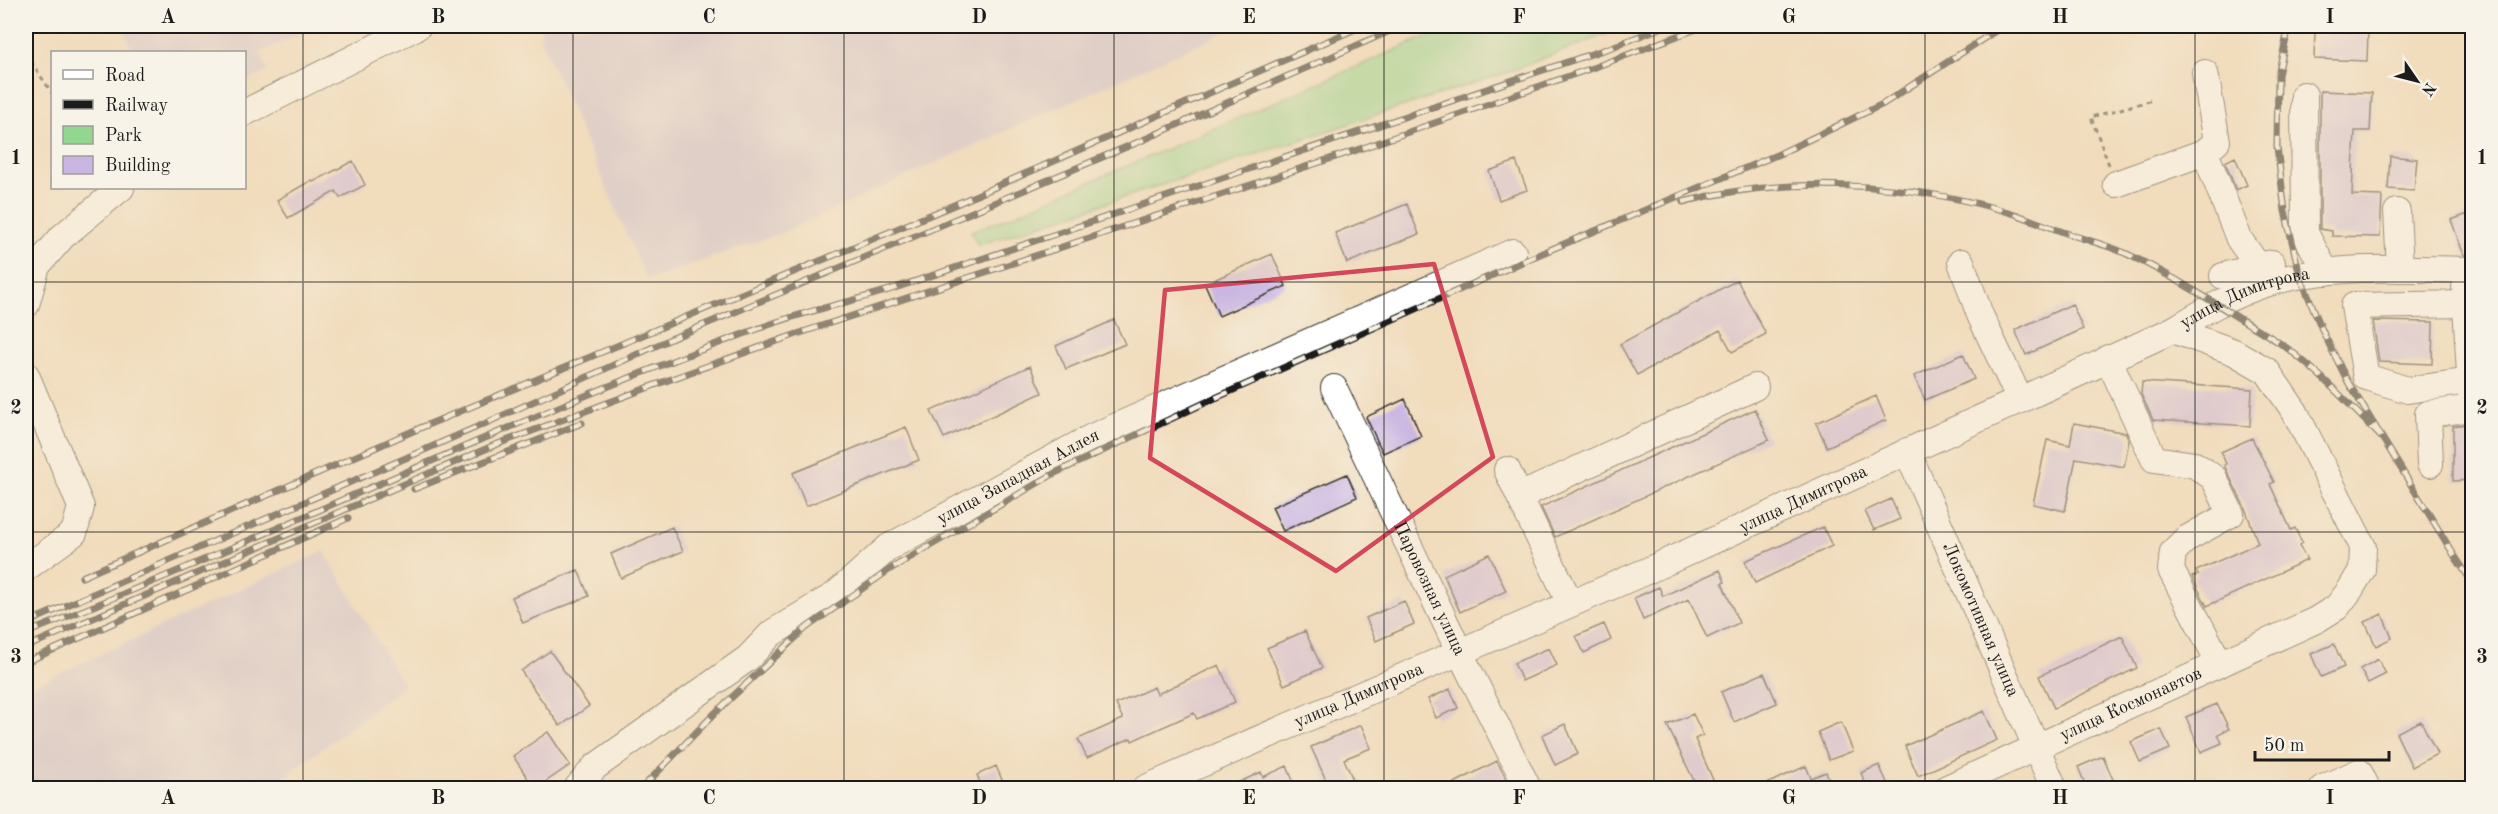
<svg xmlns="http://www.w3.org/2000/svg" width="2498" height="814" font-family="'Old Standard TT',serif">
	<rect width="100%" height="100%" fill="#f7f3e8"/>
	<filter id="ink" filterUnits="userSpaceOnUse"><feTurbulence type="fractalNoise" baseFrequency=".0167" numOctaves="2"/><feDisplacementMap in="SourceGraphic" scale="12" xChannelSelector="R" yChannelSelector="G"/><feConvolveMatrix kernelMatrix="1 2 1 2 8 2 1 2 1" color-interpolation-filters="sRGB"/></filter>
	<filter id="wash" filterUnits="userSpaceOnUse"><feTurbulence type="fractalNoise" baseFrequency=".008" numOctaves="4" result="noise"/><feDisplacementMap in="SourceGraphic" scale="24" xChannelSelector="R" yChannelSelector="G"/><feGaussianBlur stdDeviation="1.35" result="paint"/><feColorMatrix in="noise" values="0 0 0 0 0 0 0 0 0 0 0 0 0 0 0 0 0 1.4 0 .05"/><feComposite in="paint" operator="in"/></filter>
	<g filter="url(#wash)">
		<rect width="100%" height="100%" fill="#f1dcbc"/>
		<path fill="#ccbfd4" d="M 122,26 L 321,26 L 260,52 L 268,72 L 245,81 L 244,52 L 133,52 Z
			M 542,26 L 1238,26 L 779,234 L 647,280 L 540,38 Z
			M 324,551 L 404,686 L 270,788 L 26,788 L 26,689 Z"/>
		<path fill="#93d68f" stroke="#587956" stroke-width="1.5" d="M 1451,26 L 1627,26 L 1508,72 L 978,245 L 971,231 L 1002,220 Z"/>
		<g id="blocks">
			<path fill="#cab6e2" d="M 2315,31 L 2368,32 L 2367,61 L 2314,59 Z
				M 2320,91 L 2372,93 L 2370,131 L 2355,131 L 2352,195 L 2382,196 L 2380,237 L 2332,236 L 2332,231 L 2320,229 Z
				M 2390,156 L 2417,159 L 2414,191 L 2388,189 Z
				M 2235,157 L 2247,185 L 2236,190 L 2225,162 Z
				M 353,161 L 365,185 L 340,198 L 336,191 L 288,218 L 277,200 L 312,180 L 313,182 Z
				M 1516,161 L 1527,190 L 1499,200 L 1489,171 Z
				M 1407,204 L 1419,234 L 1347,263 L 1335,233 Z
				M 2468,214 L 2472,228 L 2472,255 L 2464,255 L 2451,220 Z
				M 1272,254 L 1286,286 L 1219,316 L 1205,284 Z
				M 1737,280 L 1766,334 L 1732,352 L 1720,330 L 1637,375 L 1620,344 Z
				M 2072,304 L 2083,329 L 2026,355 L 2015,330 Z
				M 1114,320 L 1125,344 L 1066,369 L 1056,346 Z
				M 2373,321 L 2433,322 L 2432,364 L 2379,362 Z
				M 1963,354 L 1974,379 L 1925,400 L 1914,376 Z
				M 1030,366 L 1042,393 L 944,438 L 931,411 Z
				M 2142,382 L 2252,389 L 2250,426 L 2153,420 L 2141,394 Z
				M 1876,396 L 1886,420 L 1827,447 L 1816,423 Z
				M 1405,399 L 1421,436 L 1383,453 L 1366,417 Z
				M 1755,409 L 1769,440 L 1555,537 L 1541,507 Z
				M 2074,423 L 2126,433 L 2129,441 L 2124,467 L 2076,458 L 2065,511 L 2033,504 L 2047,440 L 2070,445 Z
				M 2472,423 L 2472,480 L 2453,481 L 2453,426 Z
				M 906,427 L 919,460 L 806,506 L 793,473 Z
				M 2252,438 L 2274,482 L 2270,484 L 2291,530 L 2295,528 L 2302,543 L 2299,545 L 2307,560 L 2207,606 L 2192,577 L 2198,575 L 2196,571 L 2258,543 L 2245,508 L 2224,465 L 2226,464 L 2221,452 Z
				M 1347,474 L 1357,497 L 1283,531 L 1272,507 Z
				M 1891,499 L 1900,519 L 1874,530 L 1865,511 Z
				M 672,527 L 683,551 L 621,578 L 611,554 Z
				M 1823,527 L 1832,546 L 1755,583 L 1745,561 Z
				M 1489,554 L 1506,591 L 1460,612 L 1444,575 Z
				M 578,570 L 589,596 L 523,623 L 512,597 Z
				M 1720,570 L 1725,582 L 1722,583 L 1739,623 L 1707,638 L 1689,599 L 1643,620 L 1634,598 L 1659,587 L 1663,596 Z
				M 1404,601 L 1414,624 L 1376,641 L 1366,618 Z
				M 2382,614 L 2392,638 L 2376,646 L 2365,622 Z
				M 1604,624 L 1611,640 L 1584,653 L 1576,636 Z
				M 1305,631 L 1322,668 L 1284,685 L 1267,648 Z
				M 2122,636 L 2137,668 L 2054,708 L 2039,676 Z
				M 2334,644 L 2344,667 L 2321,677 L 2311,654 Z
				M 1549,648 L 1557,665 L 1522,681 L 1514,663 Z
				M 550,651 L 589,706 L 560,726 L 521,671 Z
				M 2378,659 L 2386,674 L 2368,683 L 2360,669 Z
				M 1219,665 L 1235,702 L 1197,719 L 1194,713 L 1132,741 L 1131,738 L 1087,758 L 1078,739 L 1123,719 L 1116,704 L 1154,687 L 1157,694 Z
				M 1764,673 L 1777,703 L 1734,722 L 1721,692 Z
				M 1450,689 L 1458,708 L 1436,718 L 1428,699 Z
				M 2217,704 L 2229,729 L 2218,734 L 2222,743 L 2201,752 L 2186,717 Z
				M 1984,711 L 1997,740 L 1918,776 L 1905,746 Z
				M 1693,714 L 1703,735 L 1695,739 L 1717,789 L 1698,789 L 1667,725 Z
				M 2421,721 L 2437,754 L 2412,767 L 2396,733 Z
				M 1841,722 L 1853,751 L 1829,760 L 1818,732 Z
				M 1565,724 L 1578,754 L 1555,765 L 1542,735 Z
				M 1361,725 L 1371,748 L 1344,759 L 1357,789 L 1330,789 L 1311,747 Z
				M 2161,729 L 2170,749 L 2140,762 L 2131,742 Z
				M 548,732 L 570,765 L 535,789 L 513,756 Z
				M 2103,756 L 2117,789 L 2087,789 L 2078,767 Z
				M 1497,761 L 1511,789 L 1443,789 Z
				M 1879,765 L 1890,789 L 1868,789 L 1861,773 Z
				M 996,766 L 1006,789 L 983,789 L 977,775 Z
				M 1287,766 L 1294,783 L 1281,789 L 1225,789 L 1261,772 L 1263,777 Z
				M 1806,766 L 1811,778 L 1826,772 L 1833,789 L 1756,789 Z"/>
		</g>
	</g>
	<g filter="url(#ink)">
		<use href="#blocks" fill-opacity="0" stroke="#3c3934" stroke-width="1.5"/>
		<g fill="none" stroke-linecap="round" stroke-linejoin="round">
			<defs>
				<g id="minor">
					<path d="M 2205,73 L 2217,141 L 2205,152"/>
					<path d="M 2304,95 L 2305,233 L 2326,272"/>
					<path d="M 244,113 L 418,26"/>
					<path d="M 2116,184 L 2205,152 L 2239,239 L 2258,266"/>
					<path d="M 2397,212 L 2400,269"/>
					<path d="M 1961,262 L 1980,315 L 2019,398"/>
					<path d="M 2223,276 L 2272,263"/>
					<path d="M 2465,288 L 2472,408"/>
					<path d="M 2466,304 L 2354,306 L 2366,377 L 2408,390 L 2470,381"/>
					<path d="M 26,305 L 37,266 L 63,236 L 121,188"/>
					<path d="M 2108,358 L 2154,459 L 2195,465 L 2214,478 L 2231,514 L 2186,539 L 2173,552 L 2171,570 L 2220,664"/>
					<path d="M 26,375 L 81,507 L 74,533 L 26,568"/>
					<path id="s1" d="M 1334,388 L 1459,651 L 1528,788"/>
					<path id="s2" d="M 1907,451 L 2054,788"/>
					<path d="M 2430,464 L 2428,414 L 2472,408"/>
					<path d="M 1507,470 L 1570,603"/>
					<path d="M 1520,496 L 1755,387"/>
					<path id="s3" d="M 577,788 L 595,767 L 748,658 L 772,633 L 835,595 L 889,547 L 1092,437 L 1513,252"/>
					<path id="s4" d="M 1146,788 L 1649,570 L 2173,330 C 2201,313 2228,297 2259,286 C 2326,263 2402,269 2472,270"/>
					<path id="s5" d="M 1947,788 L 2316,620 L 2337,607 L 2350,590 L 2362,570 L 2363,547 L 2295,412 L 2267,371 L 2234,352 L 2173,330"/>
					<path d="M 2323,788 L 2359,772 L 2367,788"/>
				</g>
			</defs>
			<use href="#minor" stroke="#3c3934" stroke-width="28"/>
			<path stroke="#3c3934" stroke-width="3" stroke-dasharray="4.5 4.5" stroke-linecap="butt" d="M 26,54 L 52,93
				M 2109,165 L 2091,117 L 2153,100"/>
			<use href="#minor" stroke="#fff" stroke-width="26"/>
			<defs>
				<path id="rail" d="M 2289,26 L 2278,75 L 2277,147 L 2285,211 L 2300,276 L 2323,332 L 2348,382 L 2454,555 L 2472,582
					M 1683,202 C 1786,175 1913,182 2015,214 C 2032,220 2049,227 2066,233 C 2086,240 2108,245 2127,254 C 2165,272 2201,294 2237,317 C 2255,328 2274,338 2291,351 C 2324,377 2354,409 2383,439
					M 414,489 L 582,423
					M 82,577 L 413,431 L 954,205 L 1362,26
					M 26,623 L 484,424 L 673,338 L 1143,140 L 1401,26
					M 26,633 C 277,535 519,414 774,323 C 811,310 849,302 886,291 L 1612,47 L 1665,26
					M 26,647 L 495,445 L 663,382 L 797,334 L 1354,151 L 1595,67 L 1704,26
					M 26,662 L 348,518
					M 642,788 L 715,713 L 806,628 L 892,568 L 1055,473 L 1213,399 L 1540,254 L 1779,154 L 1883,104 L 2003,26"/>
			</defs>
			<use href="#rail" stroke="#1c1c1c" stroke-width="7"/>
			<use href="#rail" stroke="#f7f3e8" stroke-width="4.5" stroke-dasharray="14" stroke-linecap="butt"/>
		</g>
	</g>
	<path d="M0 0H2498V814H0ZM 1434,264 L 1493,457 L 1336,571 L 1150,458 L 1165,290 Z" fill="#f1dcbc" fill-opacity=".55" fill-rule="evenodd"/>
	<path fill="none" stroke="#d1495b" stroke-width="4.5" stroke-linejoin="round" d="M 1434,264 L 1493,457 L 1336,571 L 1150,458 L 1165,290 Z"/>
	<path fill="none" stroke="#1c1c1c" stroke-width="1.5" stroke-opacity="0.55" d="M 303,26 L 303,788M 573,26 L 573,788M 844,26 L 844,788M 1114,26 L 1114,788M 1384,26 L 1384,788M 1654,26 L 1654,788M 1925,26 L 1925,788M 2195,26 L 2195,788M 26,282 L 2472,282M 26,532 L 2472,532"/>
	<g text-anchor="middle" dominant-baseline="central" stroke-width="5" stroke-linejoin="round" paint-order="stroke">
		<g font-size="18" fill="#1c1c1c" stroke="#f7f3e8">
			<text stroke="none"><textPath href="#s4" startOffset="1204">улица Димитрова</textPath></text>
			<text stroke="none"><textPath href="#s3" startOffset="543">улица Западная Аллея</textPath></text>
			<text stroke="none"><textPath href="#s4" startOffset="718">улица Димитрова</textPath></text>
			<text stroke="none"><textPath href="#s1" startOffset="222">Паровозная улица</textPath></text>
			<text stroke="none"><textPath href="#s2" startOffset="184">Локомотивная улица</textPath></text>
			<text stroke="none"><textPath href="#s4" startOffset="232">улица Димитрова</textPath></text>
			<text stroke="none"><textPath href="#s5" startOffset="202">улица Космонавтов</textPath></text>
		</g>
	</g>
	<rect width="2498" height="814" fill="none" stroke="#f7f3e8" stroke-width="66"/>
	<rect x="51" y="51" width="195" height="138" fill="#f7f3e8" stroke="#9f9d96" stroke-width="1.5"/>
	<rect x="63" y="70" width="30" height="9" fill="#ffffff" stroke="#9f9d96" stroke-width="1.5"/>
	<text x="105" y="81" font-size="18" fill="#1c1c1c">Road</text>
	<rect x="63" y="100" width="30" height="9" fill="#1c1c1c" stroke="#9f9d96" stroke-width="1.5"/>
	<text x="105" y="111" font-size="18" fill="#1c1c1c">Railway</text>
	<rect x="63" y="126" width="30" height="18" fill="#93d68f" stroke="#9f9d96" stroke-width="1.5"/>
	<text x="105" y="141" font-size="18" fill="#1c1c1c">Park</text>
	<rect x="63" y="156" width="30" height="18" fill="#cab6e2" stroke="#9f9d96" stroke-width="1.5"/>
	<text x="105" y="171" font-size="18" fill="#1c1c1c">Building</text>
	<g transform="translate(2417 81) rotate(125)" stroke="#f7f3e8" stroke-width="4.5" paint-order="stroke">
	<path d="M0-4.5L10 22L0 15L-10 22Z" fill="#1c1c1c"/>
	<text y="-9" font-size="16" font-weight="bold" text-anchor="middle" fill="#1c1c1c">N</text>
	</g>
	<path d="M2255 751v9h134v-9" fill="none" stroke="#1c1c1c" stroke-width="3"/>
	<text x="2264" y="751" font-size="18" fill="#1c1c1c" stroke="#f7f3e8" stroke-width="4.5" paint-order="stroke">50 m</text>
	<rect x="33" y="33" width="2432" height="748" fill="none" stroke="#1c1c1c" stroke-width="2"/>
	<g font-size="20" text-anchor="middle" font-weight="bold" fill="#1c1c1c">
		<text x="168" y="23">A</text>
		<text x="438" y="23">B</text>
		<text x="709" y="23">C</text>
		<text x="979" y="23">D</text>
		<text x="1249" y="23">E</text>
		<text x="1519" y="23">F</text>
		<text x="1789" y="23">G</text>
		<text x="2060" y="23">H</text>
		<text x="2330" y="23">I</text>
		<text x="16" y="164">1</text>
		<text x="2482" y="164">1</text>
		<text x="16" y="414">2</text>
		<text x="2482" y="414">2</text>
		<text x="16" y="663">3</text>
		<text x="2482" y="663">3</text>
		<text x="168" y="804">A</text>
		<text x="438" y="804">B</text>
		<text x="709" y="804">C</text>
		<text x="979" y="804">D</text>
		<text x="1249" y="804">E</text>
		<text x="1519" y="804">F</text>
		<text x="1789" y="804">G</text>
		<text x="2060" y="804">H</text>
		<text x="2330" y="804">I</text>
	</g>
</svg>
